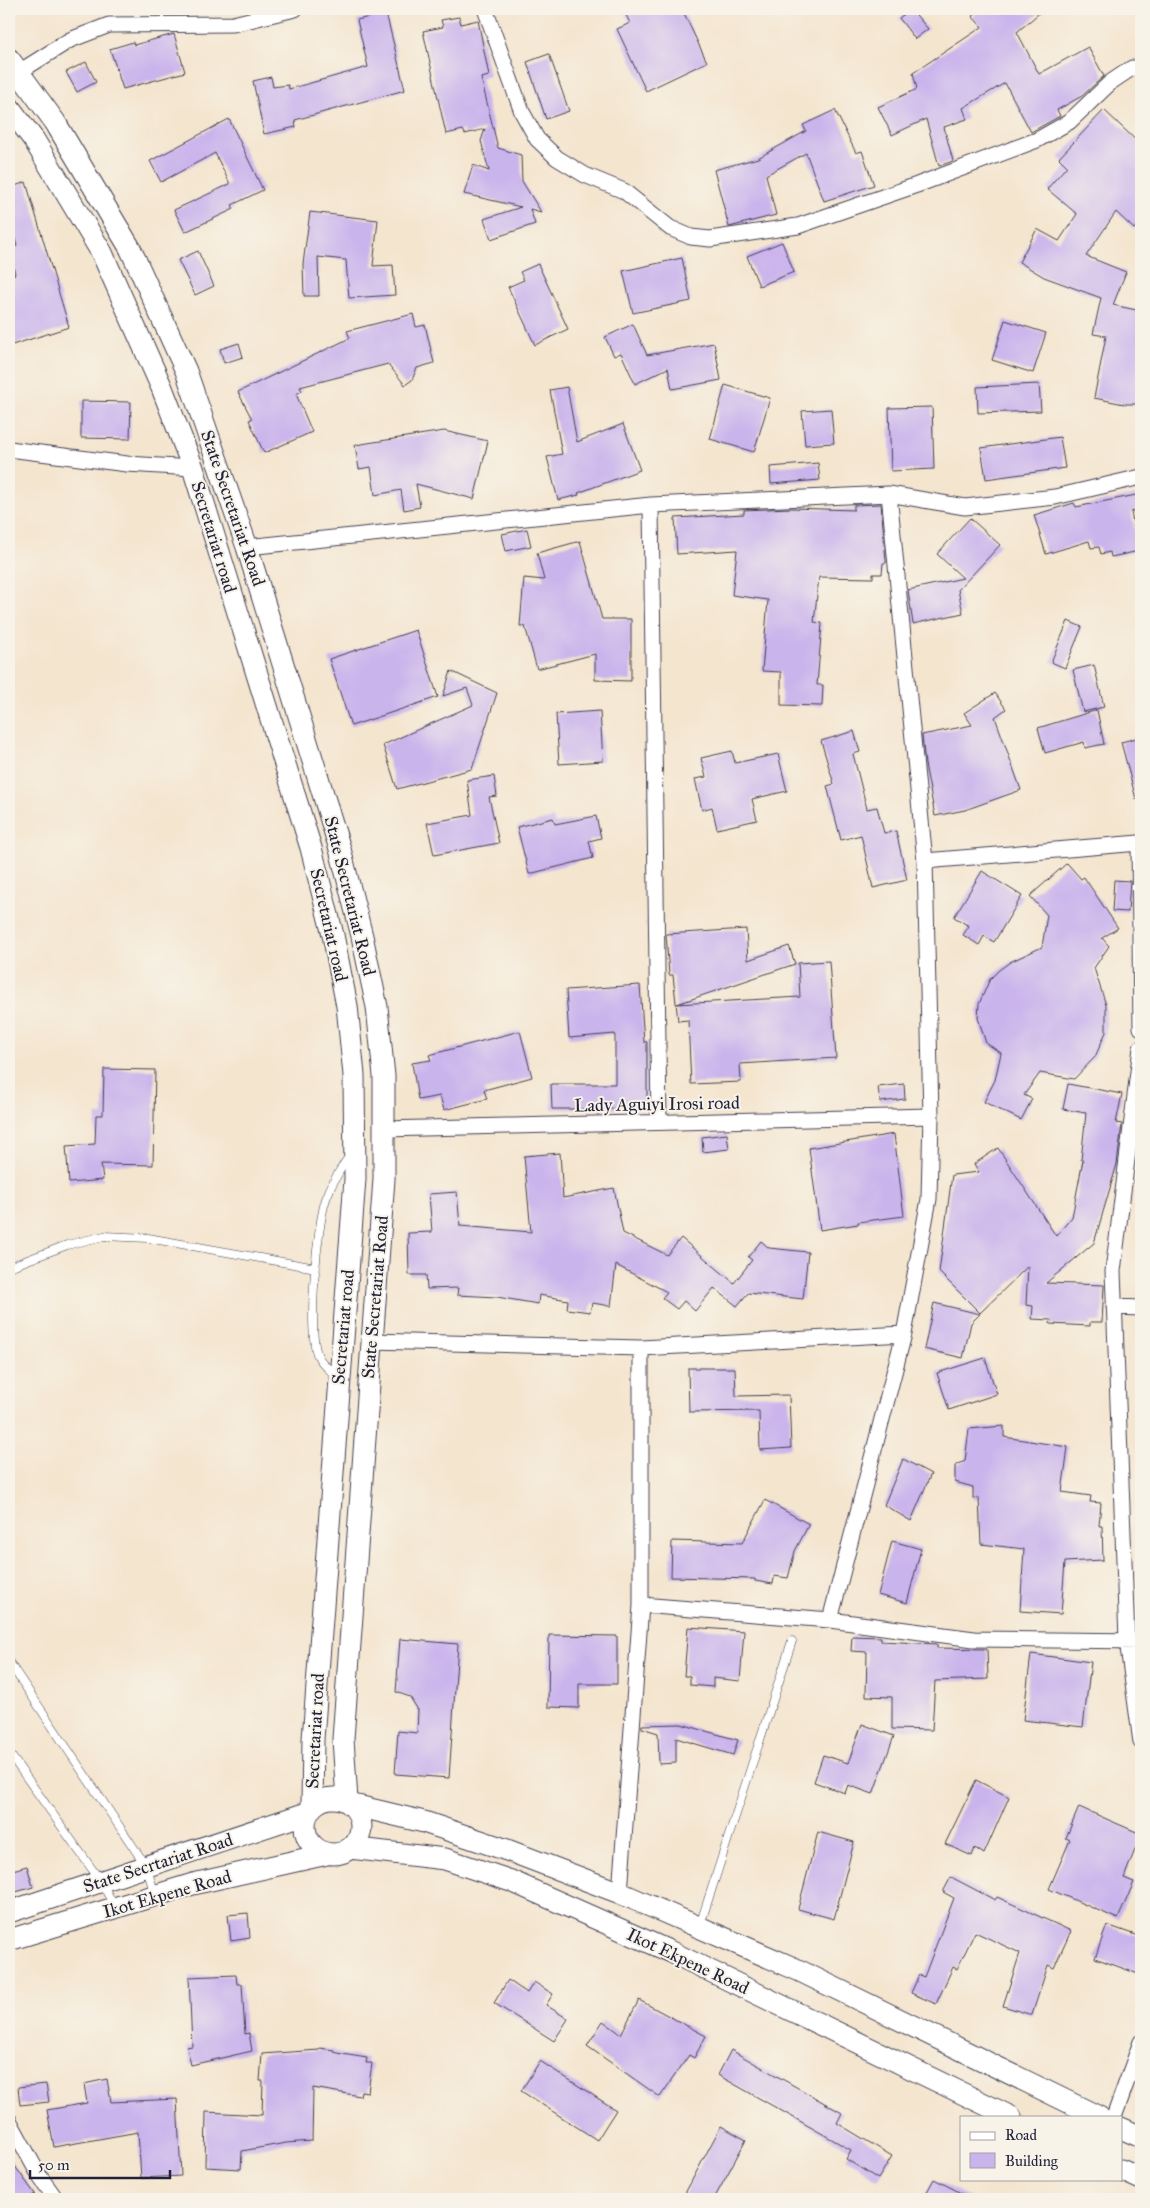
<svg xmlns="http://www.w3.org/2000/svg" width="1150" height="2208" font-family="'IM FELL Great Primer',serif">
	<rect width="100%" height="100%" fill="#f7f3e8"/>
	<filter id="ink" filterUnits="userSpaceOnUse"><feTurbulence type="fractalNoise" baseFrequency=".02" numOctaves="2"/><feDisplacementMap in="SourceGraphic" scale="10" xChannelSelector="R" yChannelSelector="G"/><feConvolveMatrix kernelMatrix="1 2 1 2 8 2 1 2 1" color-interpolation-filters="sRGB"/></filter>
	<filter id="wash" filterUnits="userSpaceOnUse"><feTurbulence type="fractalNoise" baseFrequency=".0096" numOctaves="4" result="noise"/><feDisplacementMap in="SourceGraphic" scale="20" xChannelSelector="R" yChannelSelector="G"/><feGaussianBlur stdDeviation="1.12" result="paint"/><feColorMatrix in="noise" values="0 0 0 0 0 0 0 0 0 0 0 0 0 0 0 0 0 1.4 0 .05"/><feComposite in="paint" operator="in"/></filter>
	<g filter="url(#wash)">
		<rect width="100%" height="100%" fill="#f4e5cf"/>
		<g id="blocks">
			<path fill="#cab4ec" d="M 623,9 L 682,9 L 707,62 L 646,91 L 617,29 L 630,23 Z
				M 911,9 L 928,29 L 915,39 L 899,18 Z
				M 980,9 L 1044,9 L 1017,32 L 1039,74 L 1088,47 L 1104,76 L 1082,96 L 1057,110 L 1060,116 L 1031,132 L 1005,83 L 963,108 L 967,119 L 944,127 L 953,161 L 939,166 L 926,119 L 892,135 L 878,107 L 917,89 L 913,73 L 982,27 L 972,16 Z
				M 386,13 L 405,90 L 295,120 L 296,127 L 264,134 L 253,81 L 271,77 L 273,87 L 288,85 L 289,89 L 368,67 L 357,20 Z
				M 459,17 L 461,24 L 478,20 L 489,76 L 481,78 L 498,148 L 521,155 L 522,181 L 541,212 L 530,209 L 535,224 L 491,239 L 484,219 L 521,207 L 464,194 L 473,165 L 489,171 L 481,141 L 485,129 L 465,134 L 463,130 L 446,134 L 423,31 L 443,27 L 441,20 Z
				M 174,34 L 185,72 L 123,89 L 110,49 L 133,42 L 134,45 Z
				M 549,54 L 569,111 L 546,119 L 527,62 Z
				M 86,62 L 96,82 L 77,92 L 66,72 Z
				M 835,110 L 856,153 L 862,151 L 874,185 L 824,201 L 806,153 L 766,175 L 776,215 L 729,227 L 714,170 L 758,158 L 806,131 L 803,125 Z
				M 1104,110 L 1141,145 L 1141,222 L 1134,229 L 1116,212 L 1086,256 L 1126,272 L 1113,305 L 1141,311 L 1141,404 L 1124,404 L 1094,398 L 1106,336 L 1093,334 L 1101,298 L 1044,277 L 1019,262 L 1037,229 L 1059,241 L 1077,214 L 1047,189 L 1067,166 L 1059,158 Z
				M 229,119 L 263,190 L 232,205 L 234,209 L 185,232 L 174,210 L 230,184 L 215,153 L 161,182 L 150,161 Z
				M 26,182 L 69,327 L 9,346 L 9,277 L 15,274 L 9,249 L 17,246 L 9,219 L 9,188 Z
				M 310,212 L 378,220 L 373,266 L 393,265 L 395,295 L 349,298 L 346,260 L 318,257 L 319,296 L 304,296 L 303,264 Z
				M 782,242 L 794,272 L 759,286 L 747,256 Z
				M 198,251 L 214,286 L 195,295 L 178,260 Z
				M 682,258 L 691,301 L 633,313 L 623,271 Z
				M 538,264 L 568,329 L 535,345 L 508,287 L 524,280 L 520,272 Z
				M 413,314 L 416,327 L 425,325 L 434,363 L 417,368 L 412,380 L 405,385 L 388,364 L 300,387 L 302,391 L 296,394 L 312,432 L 264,453 L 249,420 L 252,419 L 238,392 L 350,338 L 347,331 Z
				M 1005,320 L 1046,333 L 1033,373 L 992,360 Z
				M 633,324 L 647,355 L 714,343 L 721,380 L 672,389 L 668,368 L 635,384 L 621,353 L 614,356 L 605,337 Z
				M 239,343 L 243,357 L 224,363 L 220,349 Z
				M 1039,384 L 1041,411 L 978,413 L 977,387 Z
				M 725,385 L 770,398 L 754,452 L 710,439 Z
				M 567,387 L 577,442 L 623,424 L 640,470 L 578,493 L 579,495 L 558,500 L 547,457 L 562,454 L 550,390 Z
				M 81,401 L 131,402 L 130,439 L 81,438 Z
				M 932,407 L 934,469 L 891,471 L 889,408 Z
				M 831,409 L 834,443 L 805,445 L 802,411 Z
				M 444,431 L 488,441 L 474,499 L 416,484 L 420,507 L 404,510 L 401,490 L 375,495 L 371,467 L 359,469 L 355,445 Z
				M 1060,437 L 1065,468 L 986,479 L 981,448 Z
				M 818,463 L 820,480 L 771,484 L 770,467 Z
				M 1136,495 L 1140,510 L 1131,512 L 1139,551 L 1111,557 L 1110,552 L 1101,554 L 1099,547 L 1091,548 L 1089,541 L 1046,554 L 1034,515 L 1074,503 L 1076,507 Z
				M 881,504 L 886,561 L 886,563 L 883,563 L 882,574 L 873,574 L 873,578 L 819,577 L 814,622 L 822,623 L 817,685 L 823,685 L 822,706 L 781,705 L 781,672 L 762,671 L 768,600 L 732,595 L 737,550 L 677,554 L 675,518 L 744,514 L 744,510 L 791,508 L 854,510 L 854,505 Z
				M 970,518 L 1000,545 L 958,590 L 963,613 L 913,624 L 908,590 L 963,578 L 937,554 Z
				M 527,529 L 531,546 L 506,551 L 502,534 Z
				M 580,541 L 602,619 L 631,619 L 631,681 L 595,680 L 595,654 L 537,669 L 525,626 L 520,626 L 524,578 L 544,580 L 537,553 Z
				M 1068,621 L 1082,627 L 1065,668 L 1051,662 Z
				M 416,630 L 438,697 L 351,726 L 329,659 Z
				M 1094,665 L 1104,707 L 1083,712 L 1073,670 Z
				M 451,671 L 497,693 L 472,769 L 397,789 L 383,745 L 473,705 L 467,688 L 443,696 Z
				M 995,693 L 1006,709 L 995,717 L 1021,790 L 965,810 L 935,816 L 925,764 L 922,735 L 972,725 L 964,713 Z
				M 1097,710 L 1104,744 L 1085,748 L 1084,742 L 1045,753 L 1038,728 Z
				M 600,711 L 603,761 L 559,764 L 556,714 Z
				M 854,731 L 860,752 L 853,754 L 867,809 L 877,807 L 884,833 L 896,831 L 907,880 L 873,888 L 861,835 L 841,840 L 827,786 L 834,784 L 821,741 Z
				M 1141,737 L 1141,799 L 1136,799 L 1121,742 Z
				M 732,751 L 735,763 L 778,754 L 787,791 L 752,799 L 757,820 L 717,829 L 712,807 L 702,810 L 695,779 L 706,777 L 701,758 Z
				M 494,776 L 497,796 L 489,797 L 499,843 L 434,855 L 427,823 L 472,815 L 467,780 Z
				M 596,816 L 601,838 L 589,841 L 593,858 L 529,874 L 517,827 L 553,818 L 555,824 Z
				M 1067,863 L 1081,879 L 1084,877 L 1118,928 L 1102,938 L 1109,946 L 1094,968 L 1106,1005 L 1106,1032 L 1095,1057 L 1074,1079 L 1040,1073 L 1024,1095 L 1032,1099 L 1021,1120 L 984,1102 L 995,1080 L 1001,1053 L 986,1043 L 978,1018 L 979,1004 L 990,979 L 999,970 L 1010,962 L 1042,947 L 1047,915 L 1030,896 Z
				M 982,871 L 1022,896 L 994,942 L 984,936 L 979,945 L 963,935 L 969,926 L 954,917 Z
				M 1114,880 L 1130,881 L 1128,912 L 1112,911 Z
				M 746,929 L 748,960 L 789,946 L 795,964 L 677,1004 L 800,997 L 798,963 L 829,961 L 836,1058 L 740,1064 L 741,1082 L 691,1084 L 688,1020 L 678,1021 L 673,975 L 669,975 L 666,934 Z
				M 640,985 L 644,1042 L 647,1042 L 647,1109 L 552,1109 L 551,1084 L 615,1084 L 615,1034 L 569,1038 L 566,990 Z
				M 520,1031 L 532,1077 L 484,1090 L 487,1099 L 444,1110 L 440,1096 L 418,1100 L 412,1063 L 431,1060 L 429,1055 Z
				M 104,1069 L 155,1070 L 153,1165 L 101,1164 L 103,1180 L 69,1183 L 66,1146 L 95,1144 L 96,1115 L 103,1115 Z
				M 904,1084 L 905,1099 L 880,1102 L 878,1087 Z
				M 1068,1084 L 1122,1094 L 1116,1123 L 1122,1124 L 1117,1164 L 1094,1243 L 1046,1283 L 1104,1285 L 1102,1322 L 1090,1322 L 1090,1326 L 1050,1324 L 1051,1320 L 1032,1319 L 1033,1306 L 1026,1305 L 1028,1266 L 980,1313 L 939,1272 L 952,1175 L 979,1172 L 974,1164 L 998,1148 L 1056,1236 L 1072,1217 L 1083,1160 L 1081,1160 L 1086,1113 L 1063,1109 Z
				M 727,1134 L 729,1149 L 703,1152 L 702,1137 Z
				M 894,1134 L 904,1216 L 858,1222 L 858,1224 L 820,1230 L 809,1148 Z
				M 560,1153 L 563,1198 L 614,1188 L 623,1233 L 667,1255 L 681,1238 L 734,1283 L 752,1260 L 748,1257 L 761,1241 L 769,1248 L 808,1252 L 803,1299 L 748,1293 L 737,1306 L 714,1288 L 695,1311 L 684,1301 L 677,1309 L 662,1298 L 667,1292 L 616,1265 L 611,1306 L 592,1303 L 590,1312 L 567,1309 L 568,1300 L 539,1295 L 538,1304 L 497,1297 L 457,1295 L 458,1288 L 427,1289 L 426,1275 L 409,1275 L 408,1233 L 432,1232 L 429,1194 L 457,1192 L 460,1226 L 531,1232 L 524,1156 Z
				M 934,1303 L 980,1314 L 971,1323 L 963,1358 L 924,1349 Z
				M 985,1358 L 997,1394 L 949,1410 L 937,1373 Z
				M 688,1368 L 735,1368 L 736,1396 L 789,1395 L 791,1448 L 760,1450 L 759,1411 L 689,1412 Z
				M 1004,1426 L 1004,1437 L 1068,1447 L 1062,1492 L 1091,1496 L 1090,1502 L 1101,1503 L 1099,1526 L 1102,1526 L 1103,1560 L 1065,1562 L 1061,1614 L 1020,1611 L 1024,1549 L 981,1544 L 979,1498 L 973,1499 L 973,1487 L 955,1482 L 955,1466 L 965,1461 L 969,1429 Z
				M 903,1459 L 931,1474 L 911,1521 L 884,1505 Z
				M 765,1500 L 809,1524 L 795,1551 L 788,1578 L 774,1576 L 773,1584 L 755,1581 L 755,1579 L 671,1577 L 672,1541 L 742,1543 Z
				M 892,1541 L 921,1549 L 907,1603 L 878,1595 Z
				M 688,1627 L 744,1631 L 740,1681 L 713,1678 L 713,1687 L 690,1685 L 690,1676 L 684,1676 Z
				M 549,1635 L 617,1636 L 617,1684 L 579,1684 L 579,1708 L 548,1707 Z
				M 852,1636 L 881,1637 L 881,1641 L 937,1644 L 937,1648 L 987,1649 L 988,1679 L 935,1681 L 932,1730 L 892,1729 L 892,1697 L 866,1696 L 867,1652 L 851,1651 Z
				M 400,1639 L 458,1644 L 449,1778 L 395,1774 L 398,1731 L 417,1733 L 418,1710 L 410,1697 L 396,1692 Z
				M 1031,1654 L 1091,1662 L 1083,1727 L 1023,1720 Z
				M 681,1724 L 738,1740 L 733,1755 L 676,1738 L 676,1763 L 659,1764 L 658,1733 L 642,1728 L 642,1725 Z
				M 862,1724 L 894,1736 L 873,1794 L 848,1785 L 845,1793 L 814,1782 L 823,1755 L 848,1763 Z
				M 976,1780 L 1009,1797 L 984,1854 L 975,1848 L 972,1856 L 945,1844 Z
				M 1079,1807 L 1141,1834 L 1124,1878 L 1134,1882 L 1118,1919 L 1049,1889 L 1070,1840 L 1066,1838 Z
				M 818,1832 L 854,1842 L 834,1919 L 798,1909 Z
				M 27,1866 L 33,1887 L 9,1894 L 9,1871 Z
				M 951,1877 L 995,1900 L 997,1897 L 1071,1931 L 1054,1968 L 1048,1965 L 1032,2015 L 1003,2006 L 1020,1953 L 975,1932 L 957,1969 L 953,1967 L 936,2004 L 911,1993 L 919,1975 L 924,1977 L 954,1898 L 943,1892 Z
				M 248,1913 L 250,1938 L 231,1941 L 228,1915 Z
				M 1107,1925 L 1141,1937 L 1141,1975 L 1095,1958 Z
				M 236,1975 L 237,1984 L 242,1984 L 245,2034 L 249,2033 L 252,2051 L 191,2065 L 187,2047 L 192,2046 L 189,1977 Z
				M 508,1980 L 527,1993 L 534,1982 L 553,1994 L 546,2005 L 568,2019 L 554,2041 L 494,2003 Z
				M 639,2000 L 706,2036 L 694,2058 L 689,2055 L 660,2097 L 587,2046 L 603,2021 L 621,2034 Z
				M 320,2048 L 334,2050 L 334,2052 L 342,2054 L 367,2058 L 366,2063 L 372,2063 L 368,2092 L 361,2091 L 360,2096 L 313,2088 L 312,2141 L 286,2143 L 242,2151 L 241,2169 L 205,2167 L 206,2112 L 262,2115 L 263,2081 L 260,2081 L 262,2054 L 319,2050 Z
				M 731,2050 L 842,2113 L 837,2123 L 892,2156 L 878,2179 L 846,2159 L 851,2150 L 718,2075 Z
				M 540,2061 L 616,2110 L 597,2140 L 521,2091 Z
				M 107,2079 L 111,2102 L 177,2099 L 181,2176 L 141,2178 L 138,2132 L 54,2147 L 47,2110 L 87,2103 L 84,2084 Z
				M 46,2084 L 49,2102 L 20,2105 L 18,2087 Z
				M 721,2126 L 746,2140 L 714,2199 L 682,2199 Z
				M 9,2158 L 35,2194 L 28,2199 L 9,2199 Z
				M 934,2179 L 973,2199 L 923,2199 Z"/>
		</g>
	</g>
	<g filter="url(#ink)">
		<use href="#blocks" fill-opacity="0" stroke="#423f51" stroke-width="1"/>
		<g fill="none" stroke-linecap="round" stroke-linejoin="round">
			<defs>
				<path id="lane" d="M 9,1267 L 67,1245 L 104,1236 L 148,1238 L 316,1268
					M 336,1376 C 330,1370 321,1363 318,1356 C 307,1333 317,1224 326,1199 C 332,1182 340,1169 350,1155
					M 9,1662 L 146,1866 L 155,1894
					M 9,1753 L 102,1883 L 114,1906
					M 700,1925 L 792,1641"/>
				<path id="street" d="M 485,9 L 522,112 L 537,139 L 557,158 L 585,175 L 624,191 L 670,228 L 691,237 L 710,239 L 798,226 L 917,185 L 1037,140 L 1069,122 L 1111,82 L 1132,68 L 1141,68
					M 19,72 L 70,40 L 109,25 L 233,24 L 295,9
					M 9,449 L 127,464 L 193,468
					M 889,494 L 965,507 L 1055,497 L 1141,477
					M 651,505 L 659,1122
					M 247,547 L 651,505 L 889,494 L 925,861 L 931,1116 L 929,1199 L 904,1334 L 830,1620
					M 925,861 L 1139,843 L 1141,1028
					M 1141,1048 L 1113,1271 L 1127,1640 L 1141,1742
					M 384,1129 L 931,1116
					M 1114,1307 L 1141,1308
					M 371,1341 L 641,1348 L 904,1334
					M 641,1348 L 641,1605 L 830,1620 L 974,1639 L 1141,1641
					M 620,1893 L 641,1605
					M 1114,2117 L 1141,2042
					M 9,2120 L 40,2177 L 56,2199"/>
				<path id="secondary" d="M 9,59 L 55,122 L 130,248 L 186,371 L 247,547 L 340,849 L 362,936 L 377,1007 L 384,1076 L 384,1179 L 343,1739 L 347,1800
					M 9,107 L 34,140 L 102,253 L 162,388 L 193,468 L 311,848 L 333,935 L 347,1006 L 354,1075 L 355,1179 L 313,1739 L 312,1806
					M305 1826a28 28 0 1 1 56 0a28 28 0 1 1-56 0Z
					M 353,1805 L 424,1822 L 507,1850 L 620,1893 L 798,1970 L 1099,2117
					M 350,1848 L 445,1859 L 511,1881 L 669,1951 L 1011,2117
					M 9,1912 L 307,1813
					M 9,1940 L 193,1884 L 327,1854
					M 1121,2128 L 1141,2137
					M 1121,2170 L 1141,2179"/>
			</defs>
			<use href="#lane" stroke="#423f51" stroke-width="9"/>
			<use href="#street" stroke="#423f51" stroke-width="17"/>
			<use href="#secondary" stroke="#423f51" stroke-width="23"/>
			<use href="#lane" stroke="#fff" stroke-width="8"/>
			<use href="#street" stroke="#fff" stroke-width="15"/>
			<use href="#secondary" stroke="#fff" stroke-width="21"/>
		</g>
	</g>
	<g text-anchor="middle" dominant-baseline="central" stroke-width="4" stroke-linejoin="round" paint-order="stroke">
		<g font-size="18" fill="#22223b" stroke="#f7f3e8">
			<text transform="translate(233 508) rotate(71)">State Secretariat Road</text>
			<text transform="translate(214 537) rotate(73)">Secretariat road</text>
			<text transform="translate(350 896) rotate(76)">State Secretariat Road</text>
			<text transform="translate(329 925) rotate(77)">Secretariat road</text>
			<text transform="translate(657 1104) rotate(-1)">Lady Aguiyi Irosi road</text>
			<text transform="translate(375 1297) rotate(-85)">State Secretariat Road</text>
			<text transform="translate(343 1327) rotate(-85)">Secretariat road</text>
			<text transform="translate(315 1731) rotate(-87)">Secretariat road</text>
			<text transform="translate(158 1863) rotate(-18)">State Secrtariat Road</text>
			<text transform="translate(167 1894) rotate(-16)">Ikot Ekpene Road</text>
			<text transform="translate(688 1961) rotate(25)">Ikot Ekpene Road</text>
		</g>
	</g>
	<rect width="1150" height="2208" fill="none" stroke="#f7f3e8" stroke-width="30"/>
	<rect x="960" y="2116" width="162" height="65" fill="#f7f3e8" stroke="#a29fa3"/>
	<rect x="970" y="2132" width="25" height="8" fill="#ffffff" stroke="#a29fa3"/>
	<text x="1005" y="2140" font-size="15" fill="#22223b">Road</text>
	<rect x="970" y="2153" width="25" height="15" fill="#cab4ec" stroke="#a29fa3"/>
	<text x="1005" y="2166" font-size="15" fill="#22223b">Building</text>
	<path d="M30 2170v8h140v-8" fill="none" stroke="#22223b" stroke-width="2.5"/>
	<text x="38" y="2170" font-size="15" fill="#22223b" stroke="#f7f3e8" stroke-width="4" paint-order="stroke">50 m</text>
</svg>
